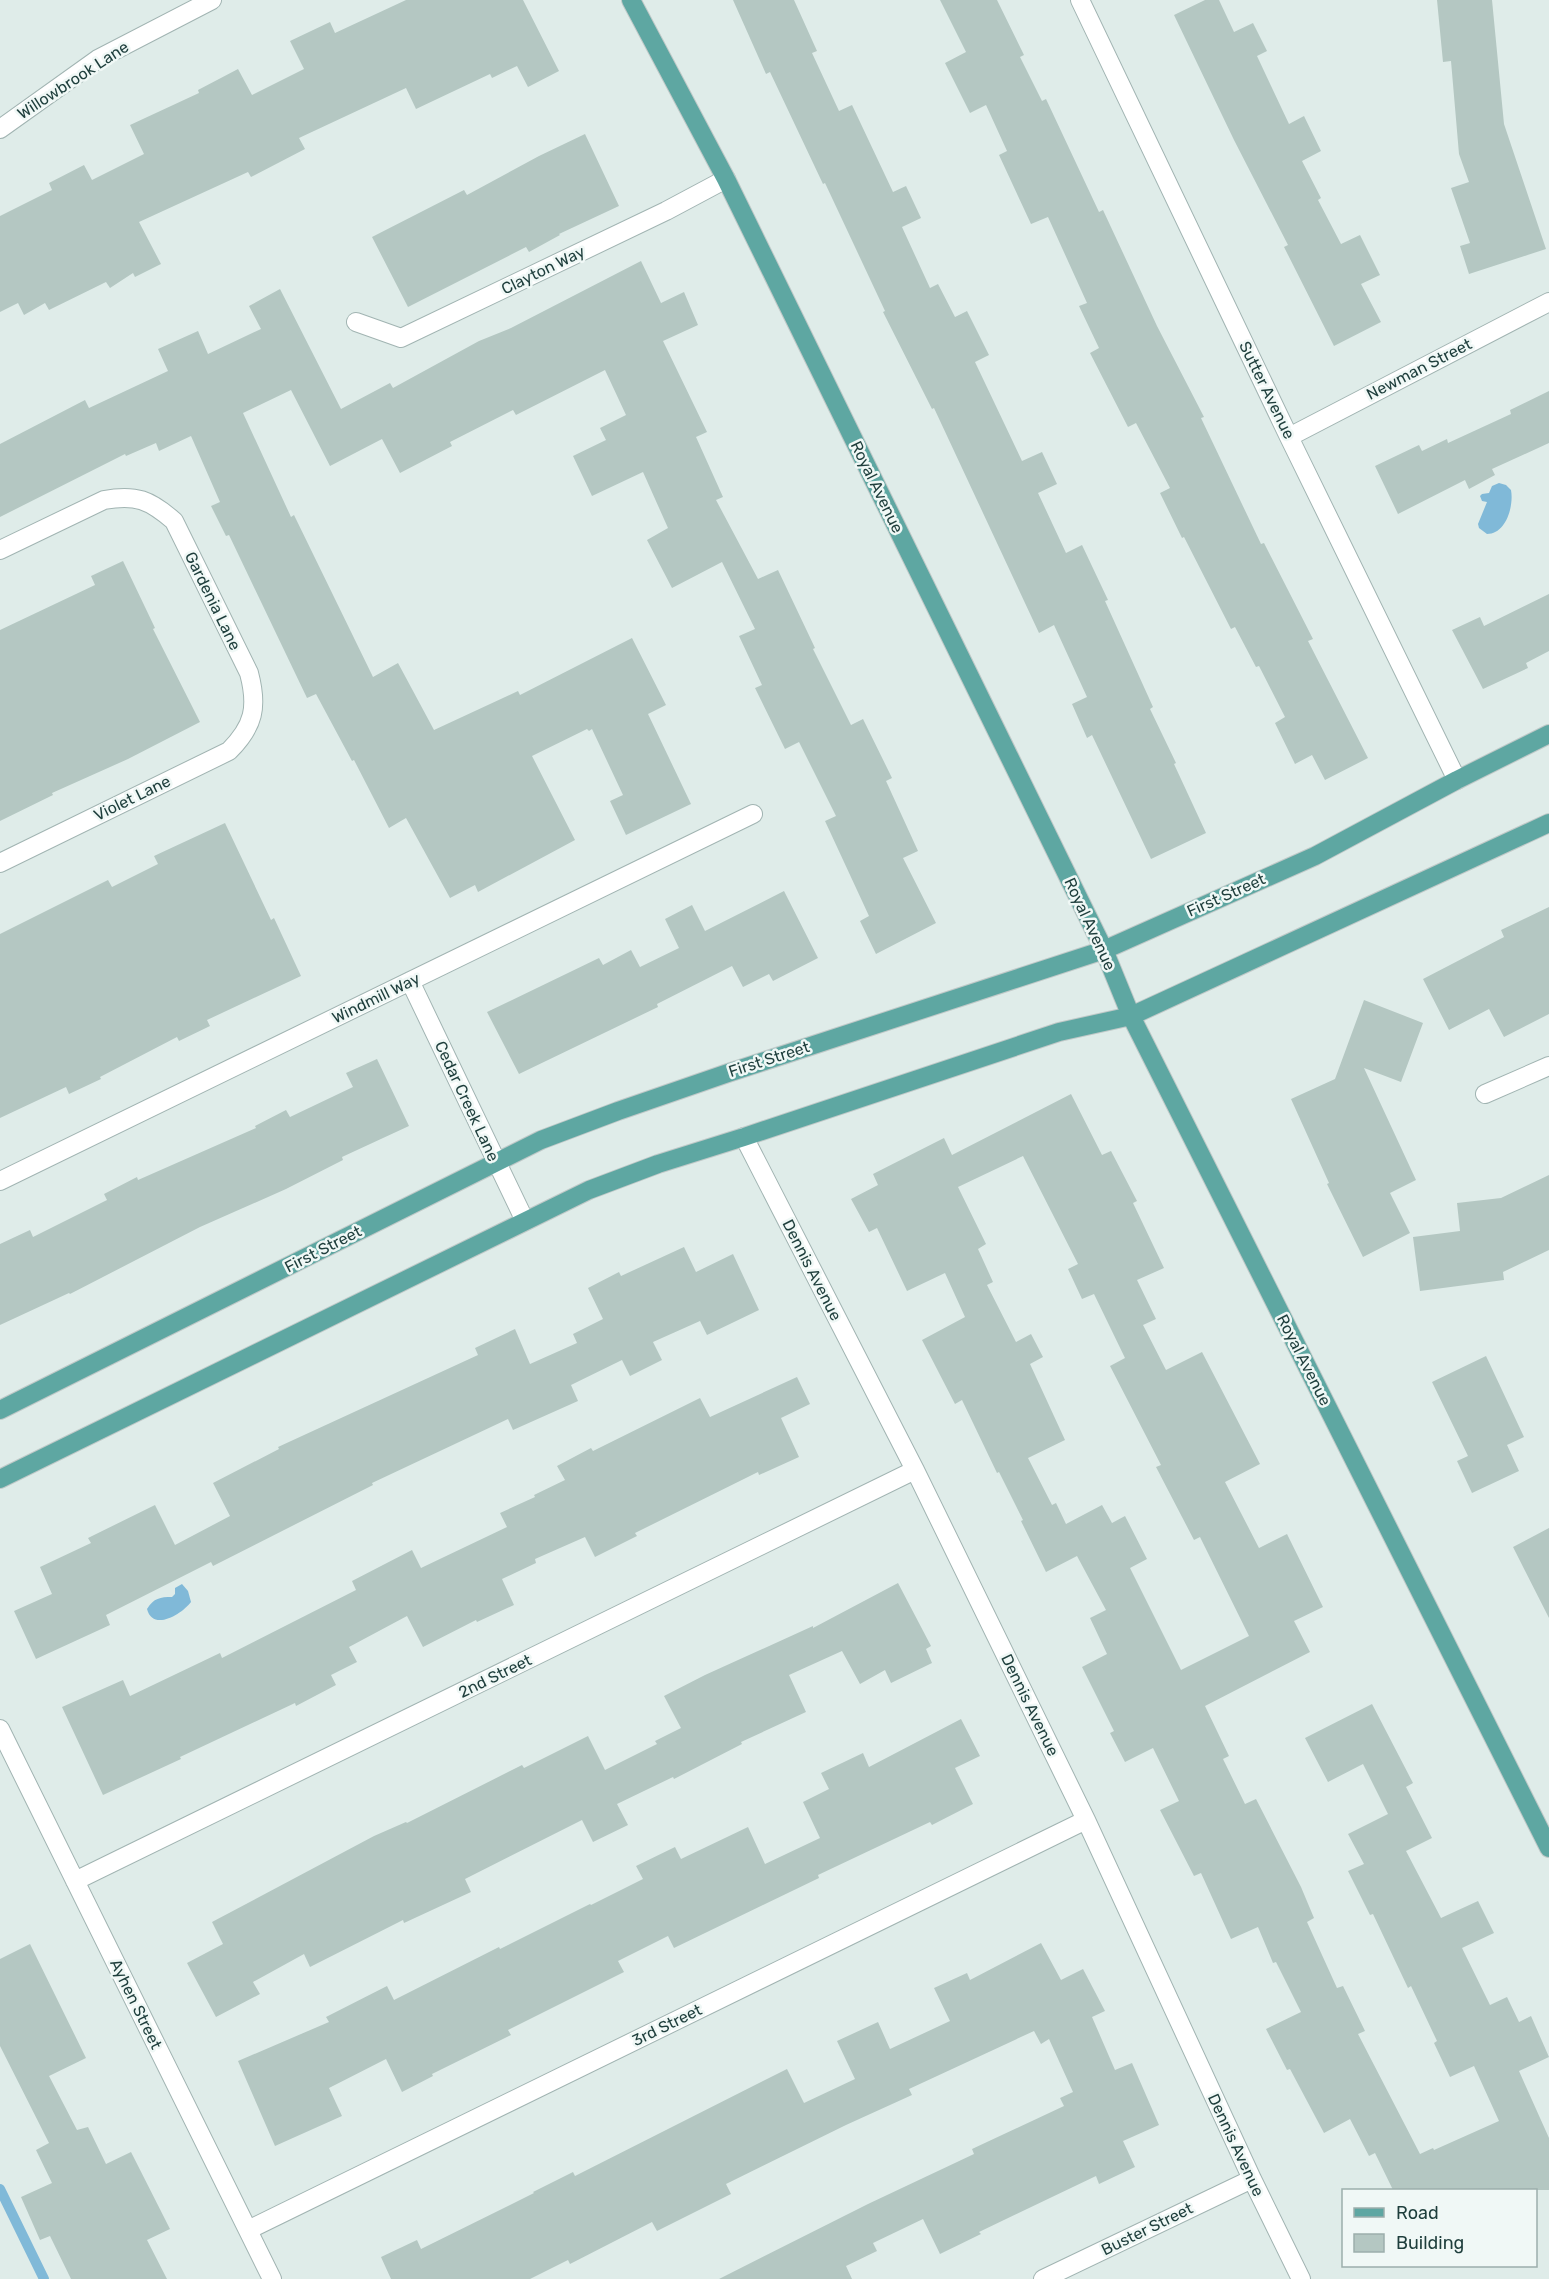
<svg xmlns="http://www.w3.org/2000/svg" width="1549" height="2279" font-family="Rubik,sans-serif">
	<rect width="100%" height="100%" fill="#dfece9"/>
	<path fill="#80b9d8" d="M 1499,483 L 1506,485 L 1511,490 C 1514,506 1506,534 1487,534 L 1479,528 L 1478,524 L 1487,502 L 1482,501 L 1480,496 L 1482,494 L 1489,493 L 1492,486 Z
		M 182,1584 L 188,1591 L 191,1602 C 182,1614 153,1632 147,1609 C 154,1598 160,1597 172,1597 L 175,1594 L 175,1588 Z"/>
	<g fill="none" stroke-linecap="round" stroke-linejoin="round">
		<path stroke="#80b9d8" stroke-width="10" d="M 0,2189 L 44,2279"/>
	</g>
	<path fill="#b4c7c2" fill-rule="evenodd" d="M 406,0 L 523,0 L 559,71 L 528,87 L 517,66 L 492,78 L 490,74 L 416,109 L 406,88 L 299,138 L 305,149 L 251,177 L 248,172 L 139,222 L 161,264 L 135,277 L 133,273 L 110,288 L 106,282 L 49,310 L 45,303 L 24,315 L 18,303 L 0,312 L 0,216 L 52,190 L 49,183 L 84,165 L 92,180 L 144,154 L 130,125 L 199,93 L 198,90 L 238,69 L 252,95 L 304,69 L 290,41 L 330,22 L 335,33 Z
		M 733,0 L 794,0 L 817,51 L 812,53 L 839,111 L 852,105 L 893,192 L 906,186 L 921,218 L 902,227 L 930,288 L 938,284 L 955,317 L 967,311 L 989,355 L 975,362 L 1022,461 L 1042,452 L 1057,484 L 1038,493 L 1066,553 L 1082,545 L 1108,600 L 1105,601 L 1153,707 L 1150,709 L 1176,763 L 1174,764 L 1206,833 L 1151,859 L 1092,735 L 1087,738 L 1072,704 L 1087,697 L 1054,625 L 1039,633 L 934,408 L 932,409 L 883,312 L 885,311 L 825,183 L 823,184 L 770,72 L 766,74 Z
		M 940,0 L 997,0 L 1024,55 L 1020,57 L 1042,101 L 1046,99 L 1099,212 L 1103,210 L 1157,326 L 1204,417 L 1201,418 L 1261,544 L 1264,543 L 1313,639 L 1308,641 L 1368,758 L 1325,780 L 1312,755 L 1295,764 L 1275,723 L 1285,717 L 1259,666 L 1256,667 L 1235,627 L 1231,629 L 1184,537 L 1182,538 L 1160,493 L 1170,488 L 1136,423 L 1128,427 L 1090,353 L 1099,348 L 1079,306 L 1087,303 L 1048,217 L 1031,224 L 999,155 L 1007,151 L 986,105 L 970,113 L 945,63 L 966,52 Z
		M 1205,0 L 1219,0 L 1234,32 L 1253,23 L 1267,51 L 1257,56 L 1289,124 L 1304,116 L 1321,151 L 1302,161 L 1321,198 L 1318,200 L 1341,244 L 1360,235 L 1380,275 L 1361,284 L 1381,322 L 1334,346 L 1284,247 L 1288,245 L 1234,140 L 1174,15 Z
		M 1437,0 L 1492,0 L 1504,124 L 1546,249 L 1469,274 L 1460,246 L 1470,243 L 1451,188 L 1469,182 L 1459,154 L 1451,61 L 1443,62 Z
		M 585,134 L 619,206 L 559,234 L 560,235 L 529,252 L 526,247 L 408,307 L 372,237 L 464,190 L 467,195 L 539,156 Z
		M 641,261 L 661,303 L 684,292 L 698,325 L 663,341 L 707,432 L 696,437 L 723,497 L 716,500 L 758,579 L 778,570 L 815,648 L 813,649 L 851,725 L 863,719 L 892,778 L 886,781 L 918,851 L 903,858 L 936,923 L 876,954 L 860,921 L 869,916 L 825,821 L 836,816 L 799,742 L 785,749 L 755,688 L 762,685 L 739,636 L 755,629 L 722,562 L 672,588 L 647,540 L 668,528 L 643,472 L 592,496 L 573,456 L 606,440 L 600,428 L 626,415 L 605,370 L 516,415 L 513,410 L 450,442 L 452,446 L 400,473 L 382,439 L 330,466 L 291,390 L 243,413 L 291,517 L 294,515 L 373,677 L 398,663 L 434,730 L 518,691 L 520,695 L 632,638 L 666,705 L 648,714 L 691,804 L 626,835 L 610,801 L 623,795 L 592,729 L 589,731 L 587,729 L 532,756 L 575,840 L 478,892 L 475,885 L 450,898 L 406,818 L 389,828 L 354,760 L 352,761 L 316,694 L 307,698 L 229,535 L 226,536 L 211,506 L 220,502 L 191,436 L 159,451 L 156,443 L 126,456 L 125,454 L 0,517 L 0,444 L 85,400 L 89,408 L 168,371 L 158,349 L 198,331 L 208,354 L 261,329 L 249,306 L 280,289 L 341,409 L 390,383 L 393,388 L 479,341 L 511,328 Z
		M 1549,391 L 1549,443 L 1492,469 L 1495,475 L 1469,489 L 1465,480 L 1398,514 L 1375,466 L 1419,445 L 1422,451 L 1447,439 L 1448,443 L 1511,414 L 1510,410 Z
		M 123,561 L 155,628 L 153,629 L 200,722 L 128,759 L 52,793 L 53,795 L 0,821 L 0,630 L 95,585 L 91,576 Z
		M 1549,594 L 1549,651 L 1526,663 L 1528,668 L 1483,689 L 1452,630 L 1480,617 L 1484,626 Z
		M 225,823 L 271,920 L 274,918 L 301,976 L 207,1020 L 210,1026 L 179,1041 L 177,1037 L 100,1077 L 101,1079 L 69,1094 L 66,1087 L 0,1118 L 0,934 L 108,880 L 112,887 L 158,864 L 154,856 Z
		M 784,891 L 818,958 L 773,981 L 769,974 L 743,987 L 732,966 L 657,1004 L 658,1007 L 519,1074 L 487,1012 L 599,958 L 603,965 L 631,950 L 640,967 L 679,948 L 665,919 L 692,905 L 705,931 Z
		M 1549,907 L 1549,1014 L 1504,1037 L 1489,1009 L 1449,1030 L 1423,979 L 1504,937 L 1501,930 Z
		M 1364,1000 L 1423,1023 L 1401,1082 L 1364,1068 L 1416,1180 L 1390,1193 L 1410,1233 L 1363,1257 L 1327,1184 L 1329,1183 L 1291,1099 L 1335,1079 Z
		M 377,1059 L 409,1126 L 342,1157 L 343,1160 L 286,1189 L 200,1227 L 70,1294 L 69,1293 L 0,1325 L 0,1244 L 30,1230 L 33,1237 L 107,1200 L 104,1194 L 137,1177 L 138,1180 L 256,1128 L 255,1126 L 286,1110 L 290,1117 L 353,1087 L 346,1073 Z
		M 1071,1094 L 1102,1155 L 1111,1151 L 1137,1201 L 1133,1203 L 1164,1268 L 1137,1280 L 1156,1319 L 1143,1325 L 1166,1370 L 1202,1352 L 1260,1464 L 1225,1482 L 1259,1548 L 1287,1534 L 1323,1607 L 1294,1621 L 1310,1652 L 1205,1706 L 1229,1756 L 1223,1759 L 1245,1804 L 1256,1799 L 1301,1887 L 1314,1918 L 1307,1922 L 1337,1988 L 1343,1986 L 1365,2031 L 1358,2034 L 1420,2154 L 1433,2148 L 1434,2150 L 1499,2121 L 1474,2066 L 1450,2077 L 1434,2043 L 1437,2041 L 1411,1986 L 1408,1988 L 1373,1914 L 1370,1915 L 1348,1871 L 1364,1864 L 1348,1834 L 1388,1814 L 1363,1764 L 1328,1782 L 1305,1738 L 1372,1704 L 1413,1783 L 1406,1787 L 1432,1838 L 1406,1851 L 1441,1918 L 1478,1901 L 1494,1933 L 1462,1948 L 1490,2005 L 1507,1997 L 1519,2022 L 1531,2016 L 1549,2057 L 1519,2071 L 1549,2138 L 1549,2190 L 1393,2190 L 1375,2153 L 1369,2156 L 1350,2119 L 1324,2133 L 1290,2069 L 1287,2070 L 1266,2029 L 1301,2012 L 1276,1962 L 1273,1963 L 1258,1927 L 1231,1939 L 1201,1873 L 1194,1876 L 1160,1810 L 1179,1801 L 1153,1748 L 1125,1762 L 1110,1733 L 1114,1731 L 1082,1667 L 1107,1654 L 1090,1618 L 1106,1610 L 1077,1556 L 1046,1572 L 1021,1521 L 1023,1520 L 999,1472 L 997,1473 L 962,1400 L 955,1404 L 922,1340 L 965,1317 L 945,1273 L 907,1291 L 877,1228 L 869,1232 L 851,1199 L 878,1185 L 873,1174 L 944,1138 L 952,1155 ZM 1023,1156 L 1078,1264 L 1068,1269 L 1082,1299 L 1094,1294 L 1125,1358 L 1110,1366 L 1161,1465 L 1156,1467 L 1194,1540 L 1200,1537 L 1249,1636 L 1181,1670 L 1130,1568 L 1147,1559 L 1125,1516 L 1112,1523 L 1102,1505 L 1066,1524 L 1056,1503 L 1052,1505 L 1028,1458 L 1065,1440 L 1030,1364 L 1043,1357 L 1031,1334 L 1016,1342 L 987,1285 L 993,1282 L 978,1249 L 986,1244 L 958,1187 Z
		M 1549,1175 L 1549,1250 L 1503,1272 L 1504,1280 L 1420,1291 L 1413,1237 L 1460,1231 L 1457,1203 L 1501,1198 Z
		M 684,1247 L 696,1272 L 733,1254 L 759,1310 L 707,1335 L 700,1321 L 653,1342 L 662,1360 L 630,1376 L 622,1360 L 571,1385 L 578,1401 L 513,1430 L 508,1419 L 372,1483 L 373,1485 L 213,1566 L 211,1562 L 106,1615 L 110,1625 L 36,1659 L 14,1611 L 52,1594 L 40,1567 L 91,1543 L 88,1538 L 155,1505 L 175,1545 L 230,1516 L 213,1483 L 279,1449 L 278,1447 L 478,1355 L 475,1348 L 515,1329 L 530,1364 L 577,1343 L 573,1334 L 603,1319 L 588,1288 L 619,1272 L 621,1276 Z
		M 1486,1356 L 1524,1437 L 1507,1445 L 1519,1471 L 1472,1493 L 1457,1461 L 1468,1456 L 1432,1382 Z
		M 797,1377 L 810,1404 L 781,1418 L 799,1457 L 759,1475 L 758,1472 L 635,1533 L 637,1536 L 595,1557 L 585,1537 L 535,1559 L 536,1563 L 502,1579 L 514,1605 L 477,1622 L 476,1620 L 423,1647 L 407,1616 L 349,1647 L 357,1662 L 331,1675 L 336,1685 L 296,1706 L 295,1703 L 180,1757 L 181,1759 L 103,1795 L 62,1707 L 123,1680 L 130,1696 L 220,1653 L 222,1658 L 356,1590 L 352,1581 L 412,1550 L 421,1568 L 507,1527 L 500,1513 L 535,1497 L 534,1495 L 565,1480 L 557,1466 L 591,1448 L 593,1451 L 700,1398 L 710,1417 Z
		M 1549,1528 L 1549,1618 L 1513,1547 Z
		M 898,1583 L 931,1646 L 926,1649 L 932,1663 L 891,1683 L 885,1670 L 860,1684 L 842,1651 L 789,1675 L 806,1712 L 741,1742 L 742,1744 L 674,1779 L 673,1777 L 617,1804 L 628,1825 L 593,1842 L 582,1820 L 465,1879 L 471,1892 L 404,1923 L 403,1920 L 310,1967 L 304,1954 L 253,1982 L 260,1994 L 216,2017 L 187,1963 L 223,1944 L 212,1922 L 374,1836 L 406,1822 L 407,1823 L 522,1765 L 524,1768 L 588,1736 L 605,1770 L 657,1744 L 655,1741 L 681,1728 L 664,1696 L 705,1675 L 813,1626 L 813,1628 Z
		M 961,1719 L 980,1756 L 955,1768 L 973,1804 L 932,1825 L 930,1822 L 818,1875 L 819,1878 L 674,1948 L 668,1936 L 618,1961 L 624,1972 L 508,2030 L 511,2035 L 432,2074 L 433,2076 L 402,2092 L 386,2059 L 329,2088 L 342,2116 L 275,2146 L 238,2061 L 329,2022 L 326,2017 L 387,1986 L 394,2000 L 499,1947 L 500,1949 L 590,1904 L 591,1905 L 643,1879 L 636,1866 L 675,1847 L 681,1859 L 748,1827 L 765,1864 L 820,1838 L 803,1802 L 829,1789 L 821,1773 L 863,1753 L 869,1767 Z
		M 1041,1943 L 1061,1980 L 1083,1969 L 1105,2011 L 1092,2017 L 1115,2070 L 1132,2063 L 1159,2125 L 1123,2141 L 1135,2167 L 1099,2184 L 1096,2176 L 979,2232 L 981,2234 L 940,2254 L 923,2219 L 873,2243 L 877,2251 L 846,2266 L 852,2279 L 719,2279 L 868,2204 L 974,2154 L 972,2149 L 1064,2106 L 1060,2098 L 1073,2092 L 1049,2039 L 1041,2044 L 1034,2031 L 909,2089 L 912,2095 L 846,2125 L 726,2184 L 731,2194 L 657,2231 L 652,2222 L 570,2264 L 568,2260 L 530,2279 L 391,2279 L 381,2257 L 417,2240 L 421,2249 L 534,2193 L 533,2192 L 573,2172 L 575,2176 L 787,2069 L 804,2103 L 855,2079 L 837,2041 L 878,2022 L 890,2049 L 950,2021 L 934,1988 L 967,1973 L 970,1980 Z
		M 30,1944 L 86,2058 L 49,2076 L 77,2130 L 88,2127 L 106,2164 L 131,2152 L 170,2229 L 147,2240 L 167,2279 L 71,2279 L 50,2236 L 40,2240 L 21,2197 L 52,2183 L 36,2150 L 49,2143 L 0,2046 L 0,1959 Z"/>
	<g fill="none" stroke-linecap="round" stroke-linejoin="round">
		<defs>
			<path id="minor" d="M 1080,0 L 1289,437 L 1457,780
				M 0,129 L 98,59 L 212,0
				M 356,322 L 401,338 L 666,211 L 726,179
				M 1289,437 L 1549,302
				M 0,550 L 104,500 C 136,494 150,500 174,521 L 249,673 C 258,707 254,726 229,751 L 0,863
				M 410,981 L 525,1221
				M 1485,1094 L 1549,1066
				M 744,1137 L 915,1470 L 1086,1820 L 1252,2179 L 1301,2279
				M 0,1181 L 753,814
				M 0,1729 L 272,2279
				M 75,1881 L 915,1470
				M 248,2230 L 1086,1820
				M 1043,2279 L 1252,2179"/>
			<path id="major" d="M 631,0 L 726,179 L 1104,950 L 1131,1016 L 1549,1848
				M 0,1410 L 541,1140 L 618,1111 L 728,1073 L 1104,950 L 1315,856 L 1457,780 L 1549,734
				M 0,1479 L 589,1190 L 658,1164 L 744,1137 L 1059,1032 L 1131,1016 L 1549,823"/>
		</defs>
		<use href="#minor" stroke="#a1b4b2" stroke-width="20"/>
		<use href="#major" stroke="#c0c9c8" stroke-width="20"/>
		<use href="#minor" stroke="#fff" stroke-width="18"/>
		<use href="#major" stroke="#5ea7a2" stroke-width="18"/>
	</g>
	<g text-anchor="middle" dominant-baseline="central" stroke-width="5" stroke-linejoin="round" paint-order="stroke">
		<g font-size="16" fill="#1e3e3c" stroke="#f0f8f6">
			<text transform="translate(73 80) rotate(-33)">Willowbrook Lane</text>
			<text transform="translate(543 270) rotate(-26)">Clayton Way</text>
			<text transform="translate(1419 369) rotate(-27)">Newman Street</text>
			<text transform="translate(1267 390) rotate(64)">Sutter Avenue</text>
			<text transform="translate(877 487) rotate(64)">Royal Avenue</text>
			<text transform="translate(213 601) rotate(64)">Gardenia Lane</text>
			<text transform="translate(132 798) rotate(-26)">Violet Lane</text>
			<text transform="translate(1226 895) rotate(-24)">First Street</text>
			<text transform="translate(1090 924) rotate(65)">Royal Avenue</text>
			<text transform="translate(376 998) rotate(-26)">Windmill Way</text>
			<text transform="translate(769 1059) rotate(-18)">First Street</text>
			<text transform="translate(467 1101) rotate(65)">Cedar Creek Lane</text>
			<text transform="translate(323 1249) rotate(-27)">First Street</text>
			<text transform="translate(812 1270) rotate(63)">Dennis Avenue</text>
			<text transform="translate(1304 1360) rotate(63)">Royal Avenue</text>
			<text transform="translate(495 1676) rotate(-26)">2nd Street</text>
			<text transform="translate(1030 1705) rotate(64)">Dennis Avenue</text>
			<text transform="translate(136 2004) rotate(64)">Ayhen Street</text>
			<text transform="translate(667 2025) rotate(-26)">3rd Street</text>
			<text transform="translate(1236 2145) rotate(65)">Dennis Avenue</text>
			<text transform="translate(1147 2229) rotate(-26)">Buster Street</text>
		</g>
	</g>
	<rect x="1342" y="2189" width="195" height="78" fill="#f0f8f6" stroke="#9caeac" stroke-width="1.5"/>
	<rect x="1354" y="2208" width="30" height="9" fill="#5ea7a2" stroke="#9caeac" stroke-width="1.5"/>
	<text x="1396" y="2219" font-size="18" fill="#1e3e3c">Road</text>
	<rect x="1354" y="2234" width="30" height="18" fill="#b4c7c2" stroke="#9caeac" stroke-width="1.5"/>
	<text x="1396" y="2249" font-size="18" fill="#1e3e3c">Building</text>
</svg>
